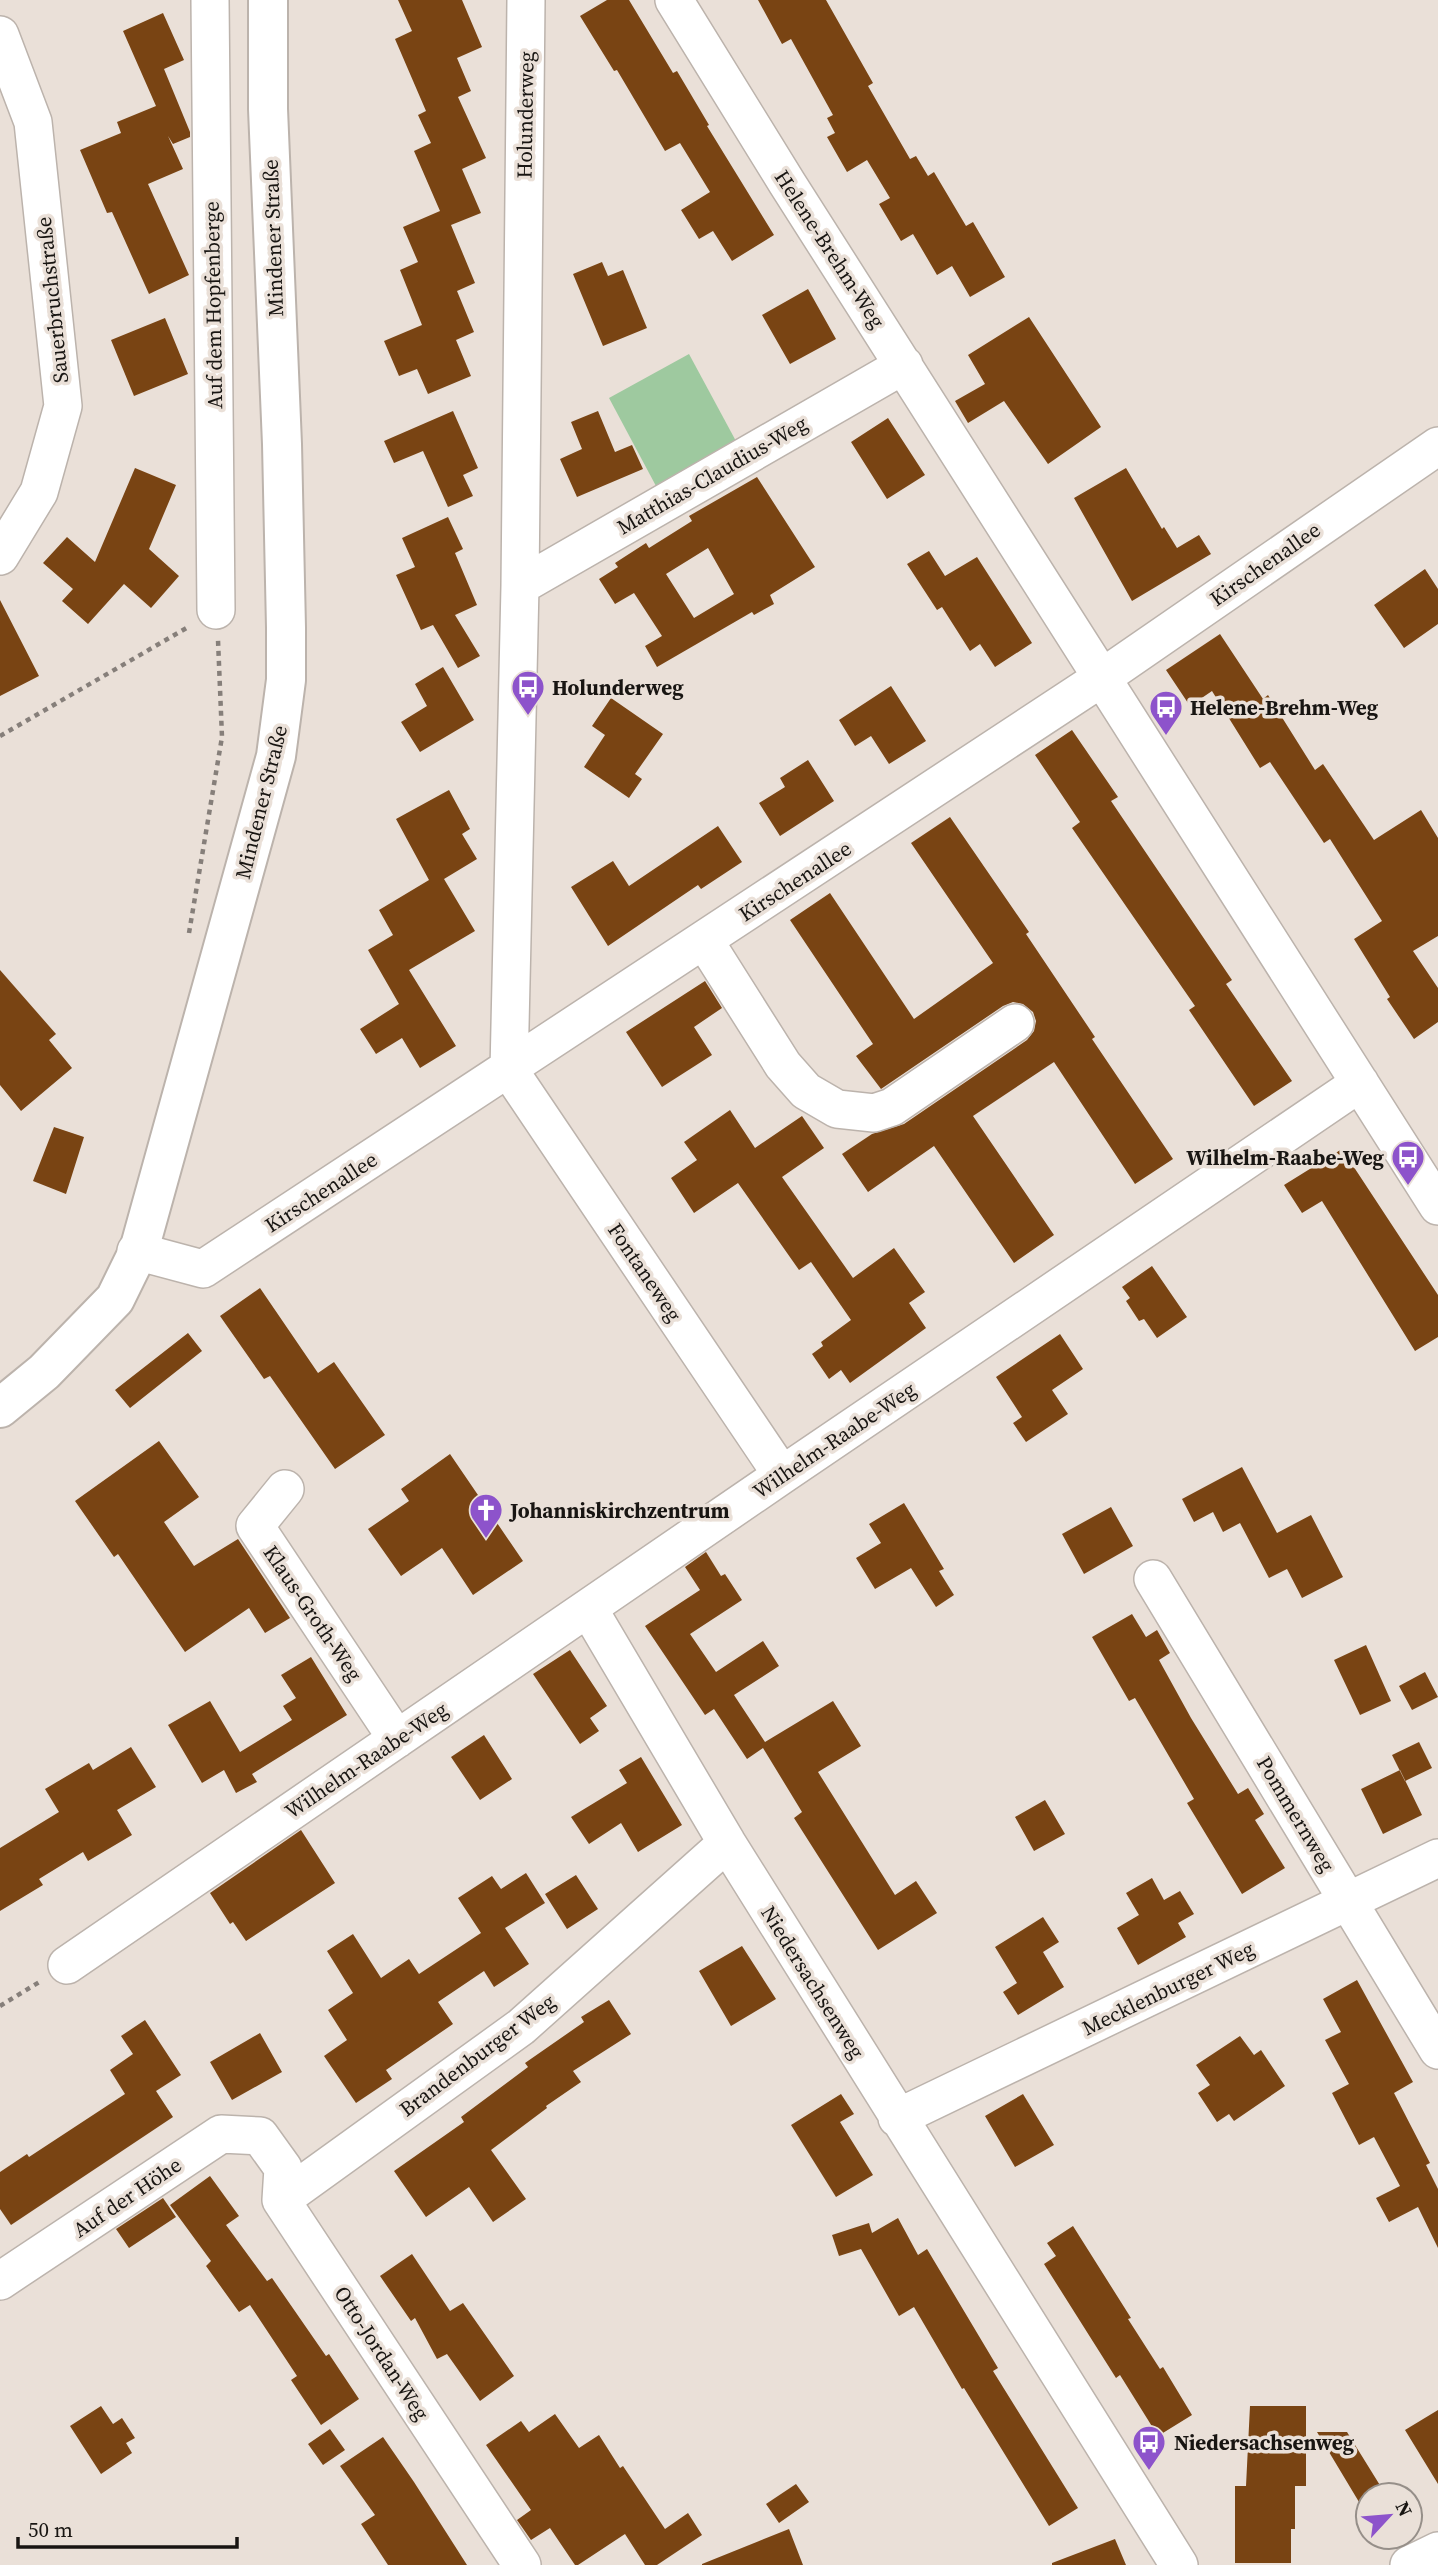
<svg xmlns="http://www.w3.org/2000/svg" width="1438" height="2565" font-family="'Source Serif 4',serif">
	<rect width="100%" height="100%" fill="#eae0d8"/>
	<path fill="#9ec99f" d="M 689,354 L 737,443 L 656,486 L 609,398 Z"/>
	<path fill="#794413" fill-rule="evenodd" d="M 398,0 L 462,0 L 482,47 L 457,58 L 471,91 L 458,97 L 486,158 L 462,169 L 481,213 L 451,225 L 475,283 L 457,291 L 474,332 L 456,340 L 471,376 L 428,394 L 417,369 L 399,376 L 384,341 L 422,325 L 400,270 L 418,262 L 403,227 L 440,211 L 414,151 L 431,143 L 418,115 L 426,111 L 395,39 L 412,31 Z
		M 607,0 L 629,0 L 673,73 L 677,71 L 709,125 L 707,126 L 774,235 L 732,261 L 713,231 L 699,239 L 681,210 L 710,192 L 680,143 L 665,151 L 617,70 L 614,71 L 580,16 Z
		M 758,0 L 826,0 L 873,83 L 868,86 L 910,159 L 916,156 L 928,176 L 934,172 L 966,226 L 973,222 L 1005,277 L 970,297 L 952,266 L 937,275 L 913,234 L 901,241 L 879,204 L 890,198 L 867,160 L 847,172 L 827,137 L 835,133 L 827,118 L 833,115 L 791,39 L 782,44 Z
		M 163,13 L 184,60 L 164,69 L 190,132 L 190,137 L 173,144 L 168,136 L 183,169 L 148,184 L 189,275 L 149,294 L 112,212 L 107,213 L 80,150 L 121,133 L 117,122 L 156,106 L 123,31 Z
		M 602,262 L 608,276 L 623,270 L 647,328 L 603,346 L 573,274 Z
		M 808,289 L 836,339 L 790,364 L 762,315 Z
		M 1029,317 L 1101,427 L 1048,464 L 1004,401 L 968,423 L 955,401 L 985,384 L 968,355 Z
		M 165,318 L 188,374 L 134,396 L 111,340 Z
		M 453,411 L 478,468 L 463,475 L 473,496 L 448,507 L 423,451 L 394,463 L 384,441 Z
		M 598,411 L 615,452 L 632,445 L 643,469 L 577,497 L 560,459 L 582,449 L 571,422 Z
		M 888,418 L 925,475 L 887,499 L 851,442 Z
		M 135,468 L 176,485 L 149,549 L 179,576 L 151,608 L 124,584 L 88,624 L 62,601 L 73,589 L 43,563 L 67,537 L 95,562 Z
		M 1126,468 L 1162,529 L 1164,527 L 1177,548 L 1199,535 L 1211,554 L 1132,601 L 1074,498 Z
		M 757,477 L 815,567 L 770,595 L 774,604 L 754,615 L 752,612 L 657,667 L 645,646 L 662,636 L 634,593 L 615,604 L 599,579 L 618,567 L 615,563 L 646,543 L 649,548 L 692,521 L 689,516 ZM 708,548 L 734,594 L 694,618 L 666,574 Z
		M 448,517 L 463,549 L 455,553 L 477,605 L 455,615 L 480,656 L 458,668 L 433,625 L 421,630 L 396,575 L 415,567 L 402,538 Z
		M 929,551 L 945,576 L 977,557 L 1032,643 L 995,667 L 980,644 L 970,651 L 942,607 L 937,610 L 907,564 Z
		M 1425,569 L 1438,589 L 1438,624 L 1404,648 L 1374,605 Z
		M 0,600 L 39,676 L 0,696 Z
		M 1220,634 L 1263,699 L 1268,695 L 1315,770 L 1323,764 L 1374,840 L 1421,810 L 1438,838 L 1438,936 L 1413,951 L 1438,988 L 1438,1022 L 1414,1039 L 1387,999 L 1390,997 L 1354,939 L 1382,921 L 1330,839 L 1324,843 L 1270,762 L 1260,768 L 1212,691 L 1190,706 L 1166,670 Z
		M 443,667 L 474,720 L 420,752 L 401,722 L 427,706 L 415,684 Z
		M 891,686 L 926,741 L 889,764 L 871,736 L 855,746 L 839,720 Z
		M 611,698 L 663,734 L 635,774 L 642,779 L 629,798 L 584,767 L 605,735 L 592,726 Z
		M 1072,730 L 1118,797 L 1111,801 L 1232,980 L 1226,984 L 1292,1081 L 1254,1106 L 1189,1010 L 1195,1006 L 1072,828 L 1080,822 L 1035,755 Z
		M 808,760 L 834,801 L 780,836 L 759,803 L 785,787 L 780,778 Z
		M 449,790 L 470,829 L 462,834 L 477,859 L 444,879 L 475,931 L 409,970 L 456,1046 L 420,1068 L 402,1038 L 376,1054 L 360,1029 L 399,1004 L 368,950 L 393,935 L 379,910 L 429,880 L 396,819 Z
		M 950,817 L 1029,932 L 1026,934 L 1095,1037 L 1092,1039 L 1173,1159 L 1135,1184 L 1054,1062 L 973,1116 L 1054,1235 L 1014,1263 L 934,1146 L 868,1192 L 842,1154 L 872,1134 L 904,1124 L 1027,1040 L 1034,1031 L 1036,1021 L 1033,1012 L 1023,1004 L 1013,1002 L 1003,1006 L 881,1089 L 856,1056 L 873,1044 L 790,920 L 830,893 L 914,1019 L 993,963 L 911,843 Z
		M 718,826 L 742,862 L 701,889 L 698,885 L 608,946 L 571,887 L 613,861 L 629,886 Z
		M 0,970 L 56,1034 L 49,1040 L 72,1068 L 21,1111 L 0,1085 Z
		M 705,981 L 722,1008 L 694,1027 L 712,1055 L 662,1087 L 626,1032 Z
		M 730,1110 L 755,1148 L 802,1116 L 824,1148 L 782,1177 L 853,1278 L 894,1248 L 925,1292 L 909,1303 L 926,1328 L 850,1383 L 841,1370 L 829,1379 L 812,1354 L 823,1346 L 821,1342 L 851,1320 L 811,1262 L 799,1270 L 738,1183 L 694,1213 L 671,1178 L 697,1160 L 684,1142 Z
		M 54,1127 L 84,1137 L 66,1194 L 33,1181 Z
		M 1342,1149 L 1438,1295 L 1438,1337 L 1415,1351 L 1322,1201 L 1302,1213 L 1284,1185 Z
		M 1152,1266 L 1187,1317 L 1157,1338 L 1144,1319 L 1139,1321 L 1126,1301 L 1130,1298 L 1122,1287 Z
		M 260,1288 L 318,1373 L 334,1362 L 385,1435 L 335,1469 L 270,1376 L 264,1379 L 220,1316 Z
		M 188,1333 L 202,1351 L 130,1408 L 115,1390 Z
		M 1060,1334 L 1083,1369 L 1052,1390 L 1068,1414 L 1026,1442 L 1013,1423 L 1022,1417 L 996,1377 Z
		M 159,1441 L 199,1497 L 164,1522 L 194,1566 L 238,1539 L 290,1618 L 265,1633 L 249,1608 L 185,1652 L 118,1554 L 114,1557 L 75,1501 Z
		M 450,1454 L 523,1561 L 473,1595 L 442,1548 L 401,1576 L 368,1529 L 409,1501 L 401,1489 Z
		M 1242,1467 L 1277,1533 L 1311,1515 L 1343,1577 L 1302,1598 L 1287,1569 L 1269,1578 L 1240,1523 L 1223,1532 L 1213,1512 L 1194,1522 L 1182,1499 Z
		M 904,1503 L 944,1569 L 939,1571 L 954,1595 L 936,1607 L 911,1568 L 875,1589 L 856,1558 L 881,1543 L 869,1524 Z
		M 1111,1507 L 1133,1546 L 1084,1574 L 1062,1534 Z
		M 706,1552 L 721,1576 L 725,1574 L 742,1600 L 690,1634 L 716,1672 L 763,1641 L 779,1666 L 734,1695 L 765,1742 L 833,1701 L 861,1746 L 818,1772 L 895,1895 L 916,1881 L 937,1913 L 878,1950 L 794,1818 L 802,1812 L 763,1748 L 747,1759 L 714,1709 L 705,1715 L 645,1626 L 700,1590 L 685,1567 Z
		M 1132,1614 L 1146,1637 L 1157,1630 L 1170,1653 L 1159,1660 L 1191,1718 L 1238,1794 L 1248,1788 L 1264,1814 L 1255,1820 L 1285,1868 L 1242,1894 L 1187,1803 L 1194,1799 L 1135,1698 L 1129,1701 L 1092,1637 Z
		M 1366,1645 L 1391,1701 L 1360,1715 L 1334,1660 Z
		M 570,1650 L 607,1706 L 590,1718 L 599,1731 L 580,1744 L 533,1674 Z
		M 311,1657 L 347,1715 L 252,1774 L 257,1782 L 236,1793 L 224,1770 L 202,1783 L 168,1725 L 210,1701 L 240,1752 L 292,1720 L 283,1706 L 296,1698 L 281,1675 Z
		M 1425,1672 L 1438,1697 L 1412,1710 L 1399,1686 Z
		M 484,1735 L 512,1779 L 480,1800 L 451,1757 Z
		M 1419,1742 L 1432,1768 L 1405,1781 L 1392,1755 Z
		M 131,1747 L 156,1787 L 117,1810 L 132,1835 L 88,1861 L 83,1852 L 39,1879 L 43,1885 L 0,1911 L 0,1848 L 59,1812 L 45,1789 L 89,1763 L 93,1770 Z
		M 641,1757 L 682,1825 L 638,1852 L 621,1823 L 589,1844 L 571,1817 L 627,1783 L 619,1770 Z
		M 1400,1770 L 1422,1815 L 1383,1834 L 1361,1789 Z
		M 1045,1800 L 1065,1834 L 1034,1851 L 1015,1817 Z
		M 301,1830 L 335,1883 L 246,1941 L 233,1922 L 230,1924 L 210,1893 Z
		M 526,1873 L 545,1903 L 505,1928 L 529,1964 L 494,1987 L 484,1971 L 438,2002 L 453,2024 L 386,2070 L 392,2079 L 356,2103 L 324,2056 L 347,2040 L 328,2010 L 353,1993 L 327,1951 L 353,1934 L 381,1978 L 409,1959 L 419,1974 L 481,1933 L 458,1898 L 492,1876 L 501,1889 Z
		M 576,1875 L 598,1909 L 567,1929 L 545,1894 Z
		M 1152,1878 L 1164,1900 L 1180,1891 L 1194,1914 L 1178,1923 L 1186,1937 L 1138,1965 L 1117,1928 L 1139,1915 L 1126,1893 Z
		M 1043,1917 L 1059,1942 L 1043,1952 L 1064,1987 L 1018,2015 L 1003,1992 L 1017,1983 L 995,1947 Z
		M 742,1946 L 776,1999 L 731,2026 L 699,1971 Z
		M 1357,1980 L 1413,2082 L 1394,2093 L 1430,2163 L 1426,2165 L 1438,2189 L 1438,2248 L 1418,2207 L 1389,2222 L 1376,2198 L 1400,2186 L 1374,2137 L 1359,2145 L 1332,2093 L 1349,2084 L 1325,2040 L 1341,2032 L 1323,1999 Z
		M 609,2000 L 631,2034 L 573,2071 L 581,2082 L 546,2106 L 547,2108 L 491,2150 L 526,2199 L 493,2222 L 469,2187 L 426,2217 L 394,2171 L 464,2122 L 461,2117 L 528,2067 L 525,2063 L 584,2022 L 581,2017 Z
		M 145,2020 L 181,2075 L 156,2091 L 173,2117 L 11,2225 L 0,2209 L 0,2172 L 27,2154 L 29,2157 L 125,2094 L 110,2070 L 133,2054 L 121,2036 Z
		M 260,2033 L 282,2072 L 232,2100 L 210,2062 Z
		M 1240,2036 L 1254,2055 L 1261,2050 L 1285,2086 L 1234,2121 L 1229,2114 L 1217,2122 L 1198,2093 L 1210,2085 L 1196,2065 Z
		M 841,2094 L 854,2114 L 840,2122 L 873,2175 L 836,2197 L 791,2125 Z
		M 1023,2094 L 1054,2145 L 1015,2167 L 985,2116 Z
		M 210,2176 L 239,2216 L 226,2225 L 267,2281 L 272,2278 L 326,2356 L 329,2354 L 359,2399 L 321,2425 L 291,2380 L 297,2376 L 250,2305 L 239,2312 L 206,2266 L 211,2261 L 170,2205 Z
		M 163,2198 L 176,2217 L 129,2248 L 116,2229 Z
		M 898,2218 L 918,2255 L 927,2249 L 998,2368 L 993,2371 L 1078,2508 L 1049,2526 L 964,2388 L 962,2389 L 914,2307 L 899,2316 L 861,2249 L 839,2256 L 832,2235 L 869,2223 L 872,2233 Z
		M 1073,2226 L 1131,2318 L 1128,2319 L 1160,2369 L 1163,2367 L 1192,2415 L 1158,2436 L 1120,2375 L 1116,2378 L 1044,2264 L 1056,2256 L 1047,2243 Z
		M 412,2254 L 450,2311 L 463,2303 L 514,2376 L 480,2401 L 447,2354 L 437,2359 L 415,2318 L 411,2321 L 380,2276 Z
		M 101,2406 L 113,2424 L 122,2418 L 135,2438 L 126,2443 L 132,2453 L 101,2474 L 70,2426 Z
		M 1250,2406 L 1306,2406 L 1306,2486 L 1295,2486 L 1295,2529 L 1291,2529 L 1291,2563 L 1235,2563 L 1235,2486 L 1246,2486 Z
		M 1438,2410 L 1438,2484 L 1405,2430 Z
		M 555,2414 L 579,2448 L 599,2435 L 620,2468 L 623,2466 L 665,2529 L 688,2513 L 702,2535 L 657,2565 L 645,2565 L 625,2534 L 578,2565 L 575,2565 L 550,2528 L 531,2540 L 517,2520 L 531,2510 L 486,2445 L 521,2421 L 529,2432 Z
		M 330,2429 L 345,2450 L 323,2465 L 308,2444 Z
		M 1317,2432 L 1347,2432 L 1386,2495 L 1368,2495 L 1368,2517 Z
		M 383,2437 L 414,2482 L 467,2565 L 388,2565 L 361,2524 L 375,2515 L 340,2466 Z
		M 796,2484 L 809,2502 L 779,2523 L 766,2504 Z
		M 789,2529 L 803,2565 L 702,2565 L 702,2564 Z
		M 1115,2539 L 1126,2565 L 1052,2565 L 1052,2563 Z"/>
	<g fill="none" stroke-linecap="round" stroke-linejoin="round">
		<defs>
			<path id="minor" d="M 210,0 L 216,610
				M 526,0 L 520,586 L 509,1070 L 782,1475
				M 674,0 L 787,183 L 1438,1206
				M 0,35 L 33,122 L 63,406 L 39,492 L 0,556
				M 520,586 L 904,365
				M 704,940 L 783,1065 L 806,1091 L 837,1109 L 874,1113 L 892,1107 L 1015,1023
				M 136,1251 L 203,1269 L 1103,677 L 1438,446
				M 285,1489 L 255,1526 L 397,1739
				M 1153,1579 L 1438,2050
				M 588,1608 L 727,1843 L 1179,2565
				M 67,1965 L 782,1475 L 1360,1083
				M 897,2118 L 1438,1858
				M 281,2200 L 521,2027 L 727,1843
				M 0,2281 L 221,2134 L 260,2136 L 283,2168 L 281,2200 L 522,2565
				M 1409,2565 L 1438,2551"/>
			<path id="major" d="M 0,1408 L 44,1372 L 115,1299 L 139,1250 L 276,756 L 286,680 L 286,628 L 282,444 L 268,109 L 268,0"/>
		</defs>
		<use href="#minor" stroke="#bcb3ac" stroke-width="40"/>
		<use href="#major" stroke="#bcb3ac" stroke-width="42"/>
		<path stroke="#867f7a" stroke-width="4.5" stroke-dasharray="5 5" stroke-linecap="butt" d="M 0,736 L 190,626
			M 189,933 L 222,737 L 218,640
			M 0,2006 L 41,1981"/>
		<use href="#minor" stroke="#fff" stroke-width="37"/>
		<use href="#major" stroke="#fff" stroke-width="38"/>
	</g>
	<defs>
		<symbol id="bus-pin" viewBox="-11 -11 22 30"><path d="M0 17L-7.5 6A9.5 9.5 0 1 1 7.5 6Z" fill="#8d53cb" stroke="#eae0d8"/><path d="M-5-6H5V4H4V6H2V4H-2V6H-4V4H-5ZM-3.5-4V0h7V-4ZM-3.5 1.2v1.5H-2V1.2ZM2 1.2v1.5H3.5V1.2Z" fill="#fff"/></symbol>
		<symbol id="church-pin" viewBox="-11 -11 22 30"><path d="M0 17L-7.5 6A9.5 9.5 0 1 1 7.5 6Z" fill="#8d53cb" stroke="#eae0d8"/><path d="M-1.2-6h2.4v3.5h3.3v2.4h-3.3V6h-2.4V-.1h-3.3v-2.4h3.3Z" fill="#fff"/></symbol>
	</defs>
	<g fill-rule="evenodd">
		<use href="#bus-pin" x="509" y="668" width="38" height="52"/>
		<use href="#bus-pin" x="1147" y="688" width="38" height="52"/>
		<use href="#bus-pin" x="1389" y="1138" width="38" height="52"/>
		<use href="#church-pin" x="467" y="1491" width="38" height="52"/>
		<use href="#bus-pin" x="1130" y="2423" width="38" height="52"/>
	</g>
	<g text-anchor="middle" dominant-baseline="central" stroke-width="7" stroke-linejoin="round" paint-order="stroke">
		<g font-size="21" fill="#181512" stroke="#eae0d8">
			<text transform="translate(525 115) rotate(-89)">Holunderweg</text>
			<text transform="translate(273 238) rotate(-92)">Mindener Straße</text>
			<text transform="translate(830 249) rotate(57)">Helene-Brehm-Weg</text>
			<text transform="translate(52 300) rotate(-96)">Sauerbruchstraße</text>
			<text transform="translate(213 305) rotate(-91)">Auf dem Hopfenberge</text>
			<text transform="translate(712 475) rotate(-30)">Matthias-Claudius-Weg</text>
			<text transform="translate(1265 564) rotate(-35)">Kirschenallee</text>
			<text transform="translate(261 802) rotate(-76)">Mindener Straße</text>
			<text transform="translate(795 881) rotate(-33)">Kirschenallee</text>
			<text transform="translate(321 1192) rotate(-33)">Kirschenallee</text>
			<text transform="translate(645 1272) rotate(56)">Fontaneweg</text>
			<text transform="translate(834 1440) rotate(-34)">Wilhelm-Raabe-Weg</text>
			<text transform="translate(313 1613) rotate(56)">Klaus-Groth-Weg</text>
			<text transform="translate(366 1760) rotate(-34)">Wilhelm-Raabe-Weg</text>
			<text transform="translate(1296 1814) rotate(59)">Pommernweg</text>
			<text transform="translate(813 1982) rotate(58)">Niedersachsenweg</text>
			<text transform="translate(1168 1988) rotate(-26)">Mecklenburger Weg</text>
			<text transform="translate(477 2055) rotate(-37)">Brandenburger Weg</text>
			<text transform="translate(127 2197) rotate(-34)">Auf der Höhe</text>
			<text transform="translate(382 2353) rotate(57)">Otto-Jordan-Weg</text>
		</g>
		<g font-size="21" font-weight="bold" fill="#181512" stroke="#eae0d8" text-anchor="start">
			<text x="552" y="687">Holunderweg</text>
			<text x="1190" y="707">Helene-Brehm-Weg</text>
			<text x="1384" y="1157" text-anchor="end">Wilhelm-Raabe-Weg</text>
			<text x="510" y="1510">Johanniskirchzentrum</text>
			<text x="1174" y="2442">Niedersachsenweg</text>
		</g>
	</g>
	<g transform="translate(1389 2516) rotate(64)"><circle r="33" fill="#eae0d8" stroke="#968f89" stroke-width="2"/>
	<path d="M0-5L12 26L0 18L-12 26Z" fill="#8d53cb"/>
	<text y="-10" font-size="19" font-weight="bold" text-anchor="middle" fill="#181512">N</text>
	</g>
	<path d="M18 2537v10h219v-10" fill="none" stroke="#181512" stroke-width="3.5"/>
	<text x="28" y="2537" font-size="21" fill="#181512" stroke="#eae0d8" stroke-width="5" paint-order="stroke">50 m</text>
</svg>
